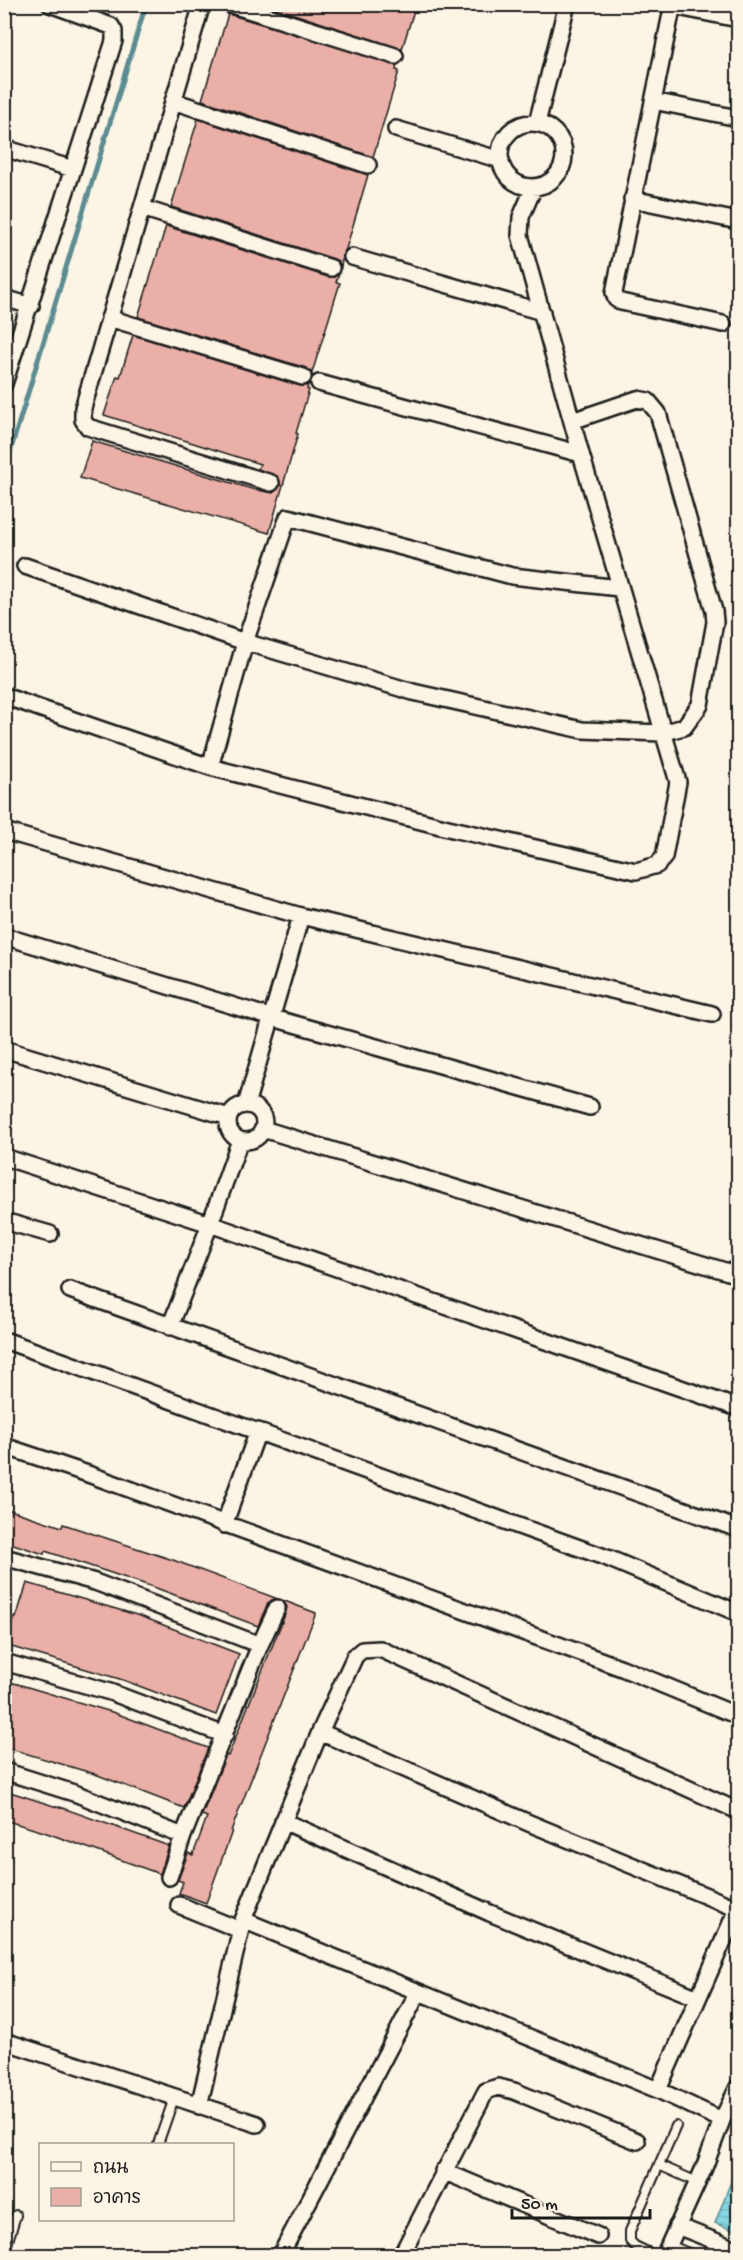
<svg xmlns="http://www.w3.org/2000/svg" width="743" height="2260" font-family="'Gochi Hand','Playpen Sans Thai',sans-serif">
	<defs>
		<pattern id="water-rules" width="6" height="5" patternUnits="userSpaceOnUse" patternTransform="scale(1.5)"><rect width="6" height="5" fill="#86d7e1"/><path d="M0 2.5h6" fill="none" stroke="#73b8c0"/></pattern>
	</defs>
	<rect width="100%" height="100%" fill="#fcf5e5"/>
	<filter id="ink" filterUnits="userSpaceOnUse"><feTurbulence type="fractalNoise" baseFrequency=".0167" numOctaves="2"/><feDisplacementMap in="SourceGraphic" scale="12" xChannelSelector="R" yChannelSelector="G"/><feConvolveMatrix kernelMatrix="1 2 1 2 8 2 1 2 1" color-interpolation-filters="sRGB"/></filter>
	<g filter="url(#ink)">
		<path fill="url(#water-rules)" stroke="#5c8c92" stroke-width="1.5" d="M 738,2163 L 738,2232 L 715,2223 Z"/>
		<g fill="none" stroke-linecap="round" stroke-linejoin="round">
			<path stroke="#5c8c92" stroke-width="5" d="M 4,472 L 146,4"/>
		</g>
		<path fill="#eaafa7" stroke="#1c1c1c" stroke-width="1.5" d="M 263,4 L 416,4 L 402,49 Z
			M 228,14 L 397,65 L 396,70 L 399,71 L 373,157 L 202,100 Z
			M 198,119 L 368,175 L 346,249 L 343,254 L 341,267 L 339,262 L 334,259 L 171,207 Z
			M 166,226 L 328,277 L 334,277 L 339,274 L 336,282 L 340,283 L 312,373 L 306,368 L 138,317 Z
			M 133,335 L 300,386 L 308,385 L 307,389 L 309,390 L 296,433 L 298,434 L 269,533 L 80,478 L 92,441 L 252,489 L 273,493 L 280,486 L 278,477 L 258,469 L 260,464 L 104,415 L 117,376 L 120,377 Z
			M 4,1508 L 62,1527 L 63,1524 L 173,1560 L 278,1599 L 272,1600 L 268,1603 L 258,1626 L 156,1588 L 45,1551 L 44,1554 L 4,1541 Z
			M 27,1583 L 140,1616 L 239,1654 L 216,1715 L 123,1680 L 5,1645 L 14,1617 L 16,1618 Z
			M 282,1600 L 316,1613 L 231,1831 L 232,1831 L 206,1903 L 179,1893 L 183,1882 L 178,1880 L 188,1853 L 193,1855 L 207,1817 L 202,1815 L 226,1755 L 228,1756 L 286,1612 L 287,1607 Z
			M 4,1680 L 115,1713 L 208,1748 L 184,1808 L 95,1774 L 4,1747 Z
			M 4,1790 L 60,1808 L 60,1807 L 169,1846 L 160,1874 L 44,1832 L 4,1820 Z"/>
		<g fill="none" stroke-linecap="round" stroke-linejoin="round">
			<defs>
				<path id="lane" d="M 158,2144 L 174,2098
					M 659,2165 L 697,2182
					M 669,2245 L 696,2256
					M 4,2254 L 16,2215
					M 656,2256 L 635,2246 L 630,2241 L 630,2231 L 676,2126"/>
				<path id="street" d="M 202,4 L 83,408 L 83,420 L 88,427 L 271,483
					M 229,4 L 395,56
					M 673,4 L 614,293 L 616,299 L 621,302 L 723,324
					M 673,6 L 738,19
					M 173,101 L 368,165
					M 653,101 L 738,118
					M500 155a32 32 0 1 1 64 0a32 32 0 1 1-64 0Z
					M 537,123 L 567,4
					M 396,129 L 501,160
					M 4,148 L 73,169
					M 632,199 L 738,221
					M 142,208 L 331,268
					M 352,257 L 542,312
					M 4,298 L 31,306
					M 109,318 L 303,377
					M 319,383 L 581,454
					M 4,384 L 114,41 L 114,31 L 111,26 L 50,4
					M 25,566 L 245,642 L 413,692 L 582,730 L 662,733 L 684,727 L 700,705 L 715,622 L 714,611 L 658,413 L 648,401 L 637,399 L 572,421
					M 4,696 L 210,767 L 448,828 L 636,871 L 657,865 L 664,857 L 678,782 L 581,454 L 520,235 L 521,217 L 534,187
					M 210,767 L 245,642 L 288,517 L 512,576 L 619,588
					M 4,831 L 301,916 L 712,1014
					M 4,936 L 273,1018 L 590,1107
					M 4,1049 L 229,1117
					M 246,1105 L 301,916
					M228 1123a18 18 0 1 1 36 0a18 18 0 1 1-36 0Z
					M 263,1129 L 738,1275
					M 4,1157 L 210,1224 L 738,1408
					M 4,1221 L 50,1234
					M 70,1290 L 738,1529
					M 170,1327 L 210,1224 L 240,1140
					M 4,1340 L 610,1559 L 738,1613
					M 4,1446 L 88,1474 L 622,1668 L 738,1716
					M 224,1525 L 258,1431
					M 4,1557 L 95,1582 L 260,1645 L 183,1836 L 77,1794 L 4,1771
					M 260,1645 L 277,1608
					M 4,1662 L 110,1692 L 225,1735
					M 320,1732 L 529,1823 L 738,1909
					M 283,1821 L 490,1913 L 698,1998
					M 169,1877 L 183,1836
					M 179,1905 L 240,1930
					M 243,1920 L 658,2090 L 722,2120 L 738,2087
					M 4,2041 L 257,2124
					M 658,2090 L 738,1907
					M 199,2106 L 243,1920 L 320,1732 L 355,1656 L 362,1650 L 380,1649 L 738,1811
					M 443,2171 L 598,2236
					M 677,2226 L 738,2250
					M 280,2256 L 418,1993
					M 401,2256 L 486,2091 L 498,2087 L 514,2091 L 637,2141
					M 664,2256 L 704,2168 L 722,2120"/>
			</defs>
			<use href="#lane" stroke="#1c1c1c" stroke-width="12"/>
			<use href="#street" stroke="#1c1c1c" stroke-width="20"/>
			<use href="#lane" stroke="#fcf5e5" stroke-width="8"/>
			<use href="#street" stroke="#fcf5e5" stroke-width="15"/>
		</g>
	</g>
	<rect width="743" height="2260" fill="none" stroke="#fcf5e5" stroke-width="24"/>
	<rect x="12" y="12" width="719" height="2236" fill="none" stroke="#1c1c1c" stroke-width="2" filter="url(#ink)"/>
	<rect x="39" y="2143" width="195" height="78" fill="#fcf5e5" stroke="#a29e95" stroke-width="1.5"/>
	<rect x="51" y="2162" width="30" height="9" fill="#fcf5e5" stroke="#a29e95" stroke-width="1.5"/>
	<text x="93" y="2173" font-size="18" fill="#1c1c1c">ถนน</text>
	<rect x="51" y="2188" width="30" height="18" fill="#eaafa7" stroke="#a29e95" stroke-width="1.5"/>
	<text x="93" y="2203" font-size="18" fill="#1c1c1c">อาคาร</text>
	<path d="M512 2209v9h138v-9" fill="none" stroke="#1c1c1c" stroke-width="3"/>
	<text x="521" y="2209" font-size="18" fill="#1c1c1c" stroke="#fcf5e5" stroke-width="4.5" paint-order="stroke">50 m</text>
</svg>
